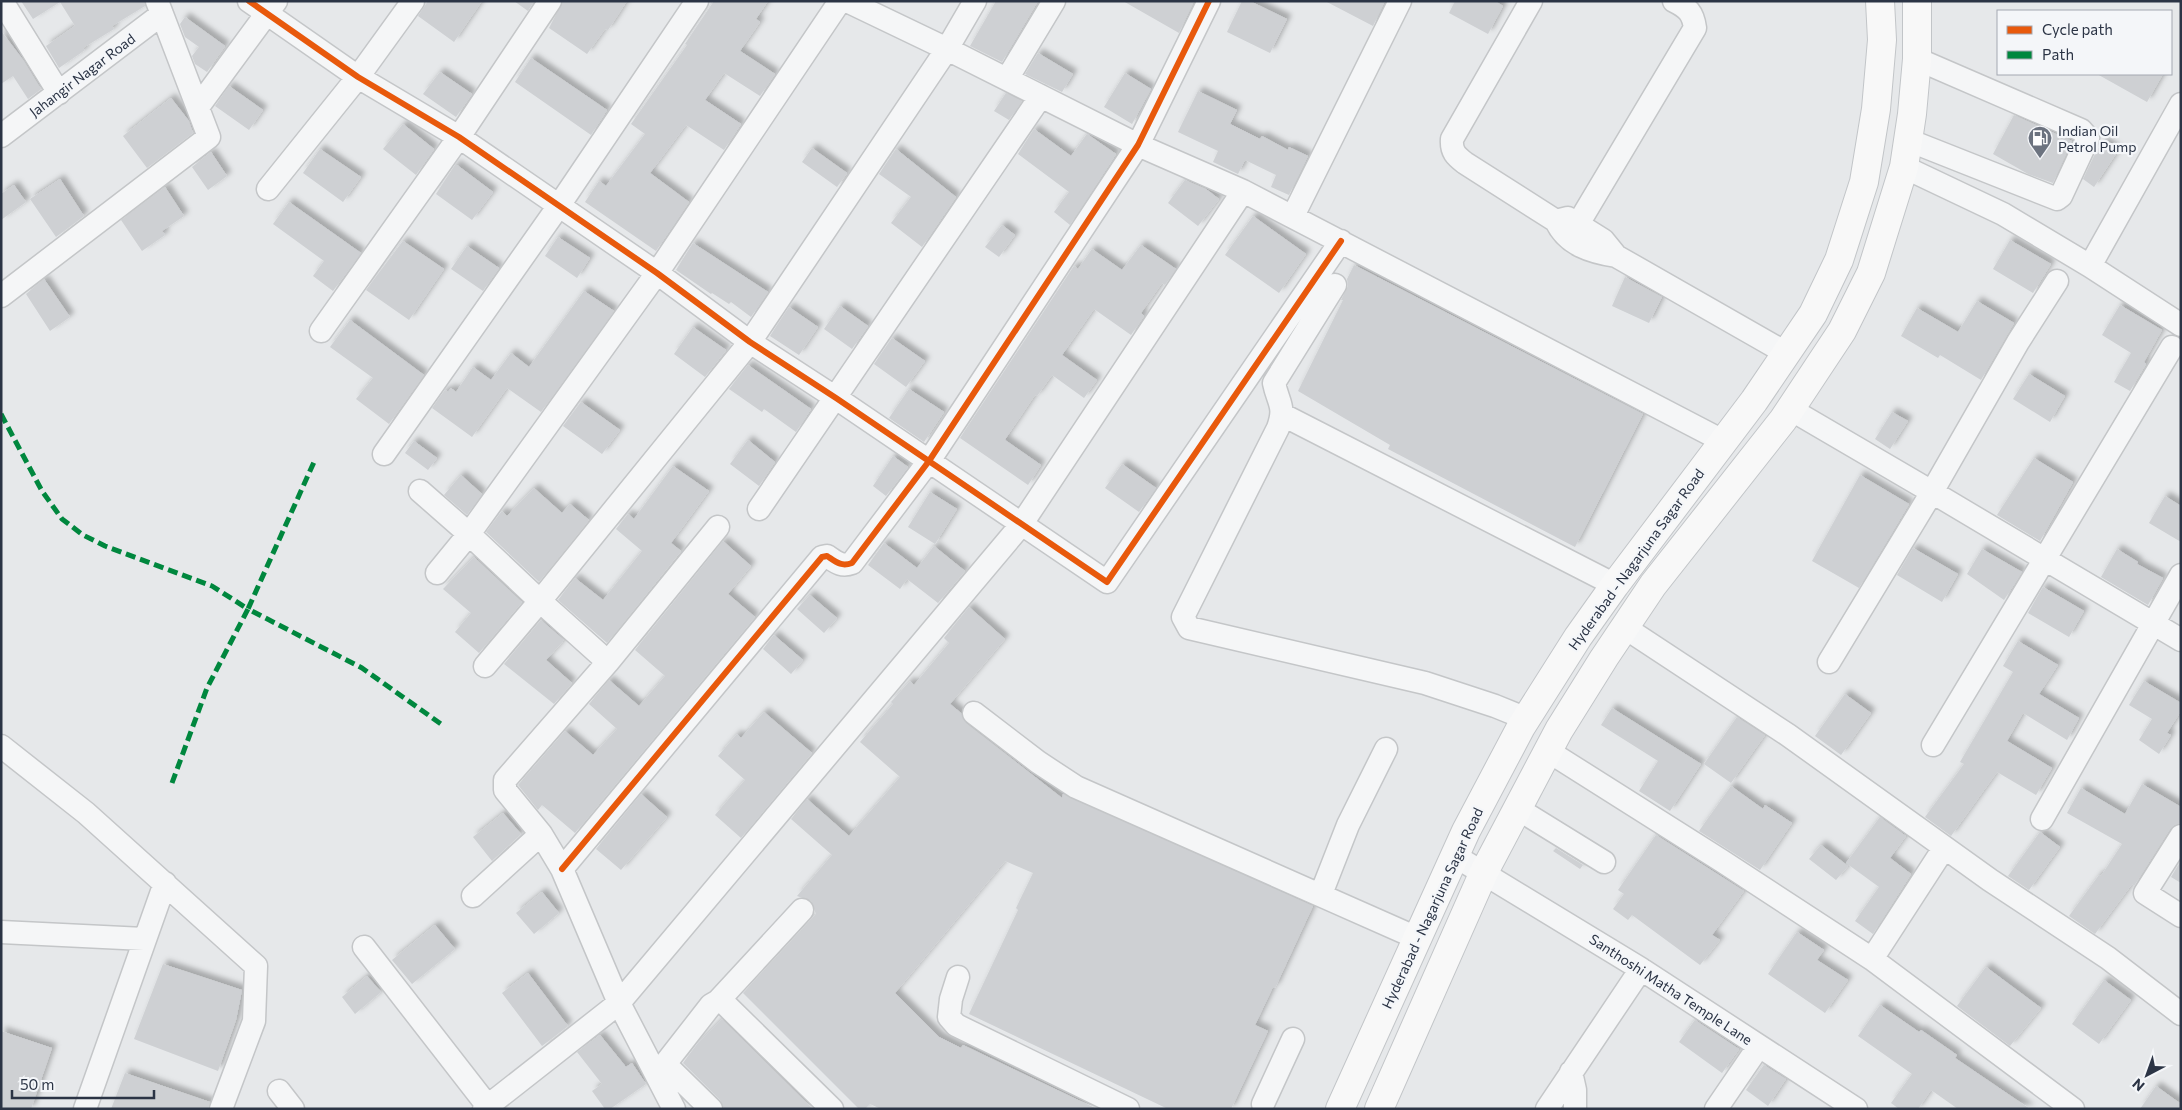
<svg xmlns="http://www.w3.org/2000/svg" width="2182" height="1110" font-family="Commissioner,sans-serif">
	<defs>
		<filter id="shadow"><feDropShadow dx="4.5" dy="-4.5" stdDeviation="2.5" flood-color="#0004"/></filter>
	</defs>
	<rect width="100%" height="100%" fill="#e6e8ea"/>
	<path fill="#ced0d3" filter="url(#shadow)" d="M 21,1 L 144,1 L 145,6 L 112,26 L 114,29 L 83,48 L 85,50 L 59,68 L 46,46 L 75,26 L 60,2 L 33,19 Z
		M 428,1 L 482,1 L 454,42 L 418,16 Z
		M 514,1 L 534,1 L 528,11 Z
		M 563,1 L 627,1 L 608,30 L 605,29 L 587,54 L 549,28 Z
		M 714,1 L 768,1 L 756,19 L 760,22 L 740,51 L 775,74 L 760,96 L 724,73 L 705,100 L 741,124 L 724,150 L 686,125 L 650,173 L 689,202 L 656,251 L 585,202 L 599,181 L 606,186 L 645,134 L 631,124 L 687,45 L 685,44 Z
		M 996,1 L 1038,1 L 1002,62 L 970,46 Z
		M 1123,1 L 1194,1 L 1179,33 Z
		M 1242,1 L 1250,1 L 1287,19 L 1270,53 L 1227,32 Z
		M 1325,1 L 1385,1 L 1373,26 Z
		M 1455,1 L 1495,1 L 1503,6 L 1488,34 L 1449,13 Z
		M 185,17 L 225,46 L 207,72 L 195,64 L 192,56 L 199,47 L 185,37 L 180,24 Z
		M 1,31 L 24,61 L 41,89 L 28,99 L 13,76 L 1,84 Z
		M 1038,53 L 1073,74 L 1062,92 L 1025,74 Z
		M 531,58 L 607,110 L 591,135 L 515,82 Z
		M 440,72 L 472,94 L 456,117 L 423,94 Z
		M 1125,73 L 1151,89 L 1132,124 L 1104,107 Z
		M 2097,74 L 2163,74 L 2147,102 Z
		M 229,86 L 263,110 L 249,130 L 215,106 Z
		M 1198,91 L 1237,110 L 1230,124 L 1260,139 L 1262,136 L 1288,150 L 1289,147 L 1308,156 L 1289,195 L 1271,187 L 1276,175 L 1245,160 L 1238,174 L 1213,162 L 1218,151 L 1178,132 Z
		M 1006,93 L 1022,101 L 1009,120 L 994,111 Z
		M 171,98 L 189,121 L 193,133 L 147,168 L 123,136 Z
		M 2014,115 L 2072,141 L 2053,183 L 2028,174 L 1993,154 Z
		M 403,124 L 434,149 L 416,175 L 383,149 Z
		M 1034,129 L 1071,156 L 1087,134 L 1116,154 L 1070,225 L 1054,212 L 1069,192 L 1018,154 Z
		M 2104,141 L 2118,151 L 2094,187 L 2083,179 L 2097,150 Z
		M 812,148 L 847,173 L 837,187 L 802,162 Z
		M 320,149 L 361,177 L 343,202 L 303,173 Z
		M 896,149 L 956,197 L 922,247 L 891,223 L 911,197 L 879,174 Z
		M 211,152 L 227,176 L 208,190 L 192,167 Z
		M 455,165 L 457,165 L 493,192 L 472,220 L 436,194 Z
		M 60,179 L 84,216 L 56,237 L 30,199 Z
		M 1185,180 L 1206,189 L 1219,199 L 1198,226 L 1168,203 Z
		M 14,185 L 26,202 L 1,220 L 1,194 Z
		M 165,187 L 184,216 L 162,231 L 165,235 L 142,251 L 121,220 Z
		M 289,202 L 361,253 L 333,291 L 313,276 L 324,261 L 273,224 Z
		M 1253,216 L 1306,254 L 1279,293 L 1225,255 Z
		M 1002,225 L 1015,235 L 999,257 L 985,247 Z
		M 558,237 L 590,258 L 577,278 L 545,256 Z
		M 2010,240 L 2051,264 L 2033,293 L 1993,269 Z
		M 403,241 L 444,269 L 409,320 L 366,290 Z
		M 693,243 L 768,292 L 751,317 L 731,302 L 729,304 L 712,293 L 711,294 L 676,270 Z
		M 1141,245 L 1176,269 L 1165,285 L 1162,283 L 1141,313 L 1144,316 L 1131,335 L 1094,309 L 1062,355 L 1097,380 L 1084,398 L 1052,375 L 1037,396 L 1035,395 L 1006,438 L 1005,440 L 1041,465 L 1028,485 L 960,438 L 1074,266 L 1078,269 L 1092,249 L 1122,270 Z
		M 467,246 L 499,268 L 483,291 L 451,269 Z
		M 1354,265 L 1643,414 L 1575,547 L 1388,449 L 1390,445 L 1298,391 L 1343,300 L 1341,300 L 1348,286 L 1347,279 Z
		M 1625,277 L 1662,297 L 1649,323 L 1612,306 Z
		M 44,279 L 70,317 L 50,331 L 26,294 Z
		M 584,291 L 614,311 L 541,412 L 507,388 L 472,437 L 432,408 L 445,390 L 448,392 L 451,388 L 456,392 L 473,367 L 491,380 L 511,353 L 529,367 Z
		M 1977,301 L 2014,323 L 1981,380 L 1940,355 L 1938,358 L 1901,336 L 1917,308 L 1958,332 Z
		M 2120,305 L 2162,330 L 2144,362 L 2146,364 L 2130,391 L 2114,382 L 2131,353 L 2102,335 Z
		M 840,306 L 868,326 L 852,349 L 824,329 Z
		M 789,307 L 818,327 L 799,355 L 770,336 Z
		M 350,320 L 424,375 L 389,424 L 356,399 L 373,378 L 330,347 Z
		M 693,327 L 726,350 L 705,377 L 674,354 Z
		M 892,338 L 925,361 L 906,387 L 874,364 Z
		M 748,365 L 811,409 L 796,432 L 764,409 L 762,412 L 729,389 Z
		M 2029,374 L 2065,396 L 2050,422 L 2013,399 Z
		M 909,389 L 944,412 L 924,442 L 889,418 Z
		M 581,402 L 620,430 L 602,454 L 563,426 Z
		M 1892,412 L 1908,421 L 1890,449 L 1875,439 Z
		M 748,440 L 775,462 L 759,486 L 730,464 Z
		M 414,441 L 437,458 L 428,470 L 405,453 Z
		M 893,456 L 908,467 L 886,496 L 873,486 Z
		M 2034,458 L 2073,482 L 2040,541 L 1997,515 Z
		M 1122,464 L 1156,488 L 1139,512 L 1105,488 Z
		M 673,466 L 709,491 L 671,543 L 681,551 L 607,643 L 558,600 L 575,578 L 603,600 L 642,551 L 616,529 L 628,514 L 634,519 Z
		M 461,475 L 482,494 L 467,515 L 444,495 Z
		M 1860,475 L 1909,504 L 1859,588 L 1812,561 Z
		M 534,488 L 562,513 L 570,504 L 589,520 L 539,582 L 486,532 L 502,511 L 507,516 Z
		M 930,492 L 957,509 L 935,544 L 908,527 Z
		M 2165,496 L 2181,506 L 2181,542 L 2149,523 Z
		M 723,541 L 751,566 L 728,594 L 755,617 L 575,833 L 542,805 L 538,810 L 518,785 L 565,731 L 593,755 L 617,729 L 589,704 L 609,680 L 639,706 L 665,676 L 635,650 Z
		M 884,543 L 917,568 L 934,546 L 965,571 L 938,603 L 907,579 L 900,589 L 868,565 Z
		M 1913,548 L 1958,574 L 1942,602 L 1897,575 Z
		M 1982,549 L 2022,572 L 2004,600 L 1967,574 Z
		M 2117,549 L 2138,562 L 2137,564 L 2163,578 L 2148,605 L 2101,577 Z
		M 474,557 L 522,602 L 479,653 L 455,632 L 471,613 L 443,589 Z
		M 2043,587 L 2084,611 L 2069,637 L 2028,613 Z
		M 810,595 L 837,618 L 824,633 L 797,609 Z
		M 969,607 L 1005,639 L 950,704 L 961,713 L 966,723 L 1062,798 L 1063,794 L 1313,906 L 1275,988 L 1273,987 L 1255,1025 L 1268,1031 L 1231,1109 L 1168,1109 L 969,1014 L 1018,910 L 1016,908 L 1033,873 L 1005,861 L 895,993 L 939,1037 L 961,1048 L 963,1045 L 1097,1109 L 881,1109 L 870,1104 L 865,1109 L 859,1109 L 743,993 L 816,914 L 811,901 L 797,896 L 832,855 L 791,819 L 807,799 L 849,836 L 900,777 L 860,742 L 893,704 L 891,702 L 910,681 L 914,685 L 949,643 L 944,638 Z
		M 541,620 L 564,640 L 546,660 L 572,683 L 554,704 L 504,664 Z
		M 774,635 L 803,660 L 791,674 L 763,649 Z
		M 2018,641 L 2058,665 L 2039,694 L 2079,718 L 2067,740 L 2023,713 L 2007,741 L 2052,768 L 2036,795 L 1997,772 L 1951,836 L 1925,817 L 1964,764 L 1960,762 L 2013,672 L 2003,666 Z
		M 2144,681 L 2181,703 L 2181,711 L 2167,733 L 2171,735 L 2159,754 L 2139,740 L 2152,719 L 2129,705 Z
		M 1845,694 L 1871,713 L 1841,755 L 1815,736 Z
		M 1612,708 L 1701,764 L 1670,811 L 1639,791 L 1658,761 L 1601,725 Z
		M 764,712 L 812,753 L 741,838 L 715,815 L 745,780 L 718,756 L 737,734 L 741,738 Z
		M 1737,717 L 1765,735 L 1731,783 L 1704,764 Z
		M 2142,784 L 2181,807 L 2181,823 L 2174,825 L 2170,829 L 2134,886 L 2132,884 L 2095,934 L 2069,916 L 2099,875 L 2101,876 L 2122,844 L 2067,813 L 2081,788 L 2125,814 Z
		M 1731,786 L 1763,809 L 1765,805 L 1792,823 L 1760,870 L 1699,831 Z
		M 641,794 L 667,817 L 621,870 L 596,849 Z
		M 503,813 L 521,834 L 492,861 L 473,837 Z
		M 1880,817 L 1906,836 L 1890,858 L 1911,874 L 1873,934 L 1855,921 L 1879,887 L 1846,863 Z
		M 2040,832 L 2060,847 L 2029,890 L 2008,876 Z
		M 1656,835 L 1744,891 L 1712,935 L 1720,940 L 1700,965 L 1632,915 L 1628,920 L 1613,909 L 1624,894 L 1618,890 Z
		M 1821,845 L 1848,866 L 1836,880 L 1809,859 Z
		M 1556,848 L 1583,865 L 1580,869 L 1553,851 Z
		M 2181,861 L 2181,883 L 2171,877 Z
		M 542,892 L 559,913 L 534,934 L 516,913 Z
		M 435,925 L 455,949 L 412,984 L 392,960 Z
		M 1797,932 L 1824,950 L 1817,960 L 1848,980 L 1825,1013 L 1768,974 Z
		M 163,964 L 242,990 L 236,1020 L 218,1071 L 134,1039 Z
		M 1986,967 L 2041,1008 L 2010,1046 L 1957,1006 Z
		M 528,973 L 568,1026 L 542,1046 L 502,993 Z
		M 367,976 L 381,992 L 355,1014 L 342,997 Z
		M 2104,980 L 2131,1000 L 2099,1044 L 2072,1024 Z
		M 1880,1005 L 1919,1032 L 1921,1030 L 1957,1055 L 1955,1058 L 2030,1109 L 1958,1109 L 1931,1090 L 1918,1109 L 1899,1109 L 1891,1103 L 1912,1074 L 1858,1036 Z
		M 722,1019 L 813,1109 L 724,1109 L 720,1100 L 683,1063 L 698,1043 Z
		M 1695,1020 L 1739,1049 L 1722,1073 L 1679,1042 Z
		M 1,1031 L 52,1048 L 31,1109 L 1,1109 Z
		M 600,1035 L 626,1067 L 632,1063 L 646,1084 L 610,1109 L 605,1109 L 592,1091 L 602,1084 L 577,1052 Z
		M 1764,1065 L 1786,1079 L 1768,1106 L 1746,1090 Z
		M 125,1073 L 210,1102 L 208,1109 L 111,1109 Z
		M 2156,1086 L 2181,1104 L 2181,1109 L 2140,1109 Z"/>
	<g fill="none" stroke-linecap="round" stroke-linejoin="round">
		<defs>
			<path id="minor" d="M 2,1 L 59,93
				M 249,1 L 358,77 L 459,137 L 657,273 L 750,342 L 836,398 L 1107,582 L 1341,241
				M 847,1 L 947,49 L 1138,145 L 1243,191 L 1723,441
				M 1531,1 L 1452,139 C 1451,152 1456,156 1465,163 L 1556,221 C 1567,245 1591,252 1616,256 L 1603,240 L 1568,218 L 1556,221
				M 1007,79 L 1054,1
				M 198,107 L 276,1
				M 1,136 L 162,14
				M 1908,140 L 2057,199 L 2061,196 L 2088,138 L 2081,130 L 1917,59
				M 1904,167 L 2003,214 L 2090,266 L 2181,325
				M 268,189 L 358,77 L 413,1
				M 1293,216 L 1400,1
				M 1578,224 L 1695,28 C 1693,13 1688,8 1674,1
				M 1616,256 L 1786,353
				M 2090,266 L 2181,104
				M 2057,281 L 2018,342 L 1932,492 L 2181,640
				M 1335,285 L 1274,383 C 1278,403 1286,406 1278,428 L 1183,617 L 1189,628 L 1425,683 L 1495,706 L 1527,719
				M 1,296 L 209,137 L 157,1
				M 321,331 L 459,137 L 550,1
				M 1790,409 L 1932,492 L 1829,662
				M 1283,415 L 1615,585
				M 384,454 L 558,207 L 697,1
				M 420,491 L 469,534 L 657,273 L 840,1
				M 759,509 L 1041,96
				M 437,573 L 469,534 L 540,601 L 608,662
				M 1624,627 L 1788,735 L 1990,880 L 2108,958 L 2181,1014
				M 485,666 L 540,601 L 750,342 L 947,49 L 975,1
				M 974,713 L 1038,762 L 1076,787 L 1417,938
				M 1933,745 L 2172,347
				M 1,746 L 86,813 L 256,966 L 254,1021 L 221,1109
				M 1548,751 L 1722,861 L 1872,959 L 2073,1109
				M 1518,809 L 1604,862
				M 2042,819 L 2181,575
				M 2181,836 L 2145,893 L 2181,916
				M 1455,856 L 1641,969 L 1856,1109
				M 562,869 L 822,557 L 827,556 C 836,562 841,567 852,563 L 929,461 L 1138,145 L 1209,1
				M 1321,894 L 1348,825 L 1386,749
				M 473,896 L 541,834
				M 1,932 L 144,939
				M 364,947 L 490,1109
				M 1872,959 L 1944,848
				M 958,977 L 951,999 L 949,1017 L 956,1025 L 1128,1109
				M 718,1001 L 802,910
				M 665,1064 L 711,1005 L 718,1001 L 724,1003 L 832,1109
				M 656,1070 L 665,1064 L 711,1109
				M 1571,1072 L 1575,1090 L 1575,1109
				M 279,1091 L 293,1109
				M 1263,1104 L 1293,1039
				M 85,1109 L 165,883
				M 484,1109 L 619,1003 L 562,869 L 541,834 L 505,790 L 505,780 L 608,662 L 718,527
				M 674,1109 L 619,1003 L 1021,525 L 1243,191
				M 1547,1109 L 1641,969
				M 1716,1109 L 1759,1046"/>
			<path id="major" d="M 1340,1109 L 1466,831 L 1521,727 L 1578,637 L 1615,585 L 1754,401 L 1813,314 L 1839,260 L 1864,182 L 1876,109 L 1882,40 L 1880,1
				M 1379,1109 L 1484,872 L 1559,730 L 1604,658 L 1653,585 L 1783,420 L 1842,331 L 1871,273 L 1904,167 L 1912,114 L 1917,59 L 1917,1"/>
		</defs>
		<use href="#minor" stroke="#c4c6c8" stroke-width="25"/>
		<use href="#major" stroke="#c2c5c8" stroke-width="30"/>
		<use href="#minor" stroke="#f5f6f7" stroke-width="22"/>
		<use href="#major" stroke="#f8f8f8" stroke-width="28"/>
		<path stroke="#00873e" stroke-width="5" stroke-dasharray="10 5" stroke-linecap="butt" d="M 1,414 L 42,491 L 62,519 L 83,535 L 105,546 L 212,586 L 248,609 L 314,462
			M 172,783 L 207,688 L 248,609 L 362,668 L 441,724"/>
		<defs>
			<path id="cycleway" d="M 249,1 L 358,77 L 459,137 L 657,273 L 750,342 L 836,398 L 1107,582 L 1341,241
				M 562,869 L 822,557 L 827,556 C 836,562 841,567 852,563 L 929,461 L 1138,145 L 1209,1"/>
		</defs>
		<use href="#cycleway" stroke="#f4f6f9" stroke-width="9"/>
		<use href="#cycleway" stroke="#e8590c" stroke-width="6"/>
	</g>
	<defs>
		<symbol id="fuel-pin" viewBox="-11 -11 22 30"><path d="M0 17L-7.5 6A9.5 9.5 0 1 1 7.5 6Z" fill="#6c737f" stroke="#f4f6f9"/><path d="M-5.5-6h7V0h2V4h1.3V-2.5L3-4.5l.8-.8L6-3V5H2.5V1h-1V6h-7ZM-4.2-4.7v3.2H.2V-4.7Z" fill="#fff"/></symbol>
	</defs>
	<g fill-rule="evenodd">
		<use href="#fuel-pin" x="2026" y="124" width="28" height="38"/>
	</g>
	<g text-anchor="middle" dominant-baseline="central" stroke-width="4.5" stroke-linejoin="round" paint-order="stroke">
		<g font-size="14" fill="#2b3445" stroke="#f4f6f9">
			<text transform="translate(82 75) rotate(-37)">Jahangir Nagar Road</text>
			<text transform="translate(1636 559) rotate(-54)">Hyderabad - Nagarjuna Sagar Road</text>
			<text transform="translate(1432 908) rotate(-65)">Hyderabad - Nagarjuna Sagar Road</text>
			<text transform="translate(1671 989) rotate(33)">Santhoshi Matha Temple Lane</text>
		</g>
		<g font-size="14" fill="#2b3445" stroke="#f4f6f9" text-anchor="start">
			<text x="2058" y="130">Indian Oil<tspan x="2058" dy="16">Petrol Pump</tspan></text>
		</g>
	</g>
	<rect width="2182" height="1110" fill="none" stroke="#2b3445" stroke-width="5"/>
	<rect x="1997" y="10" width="175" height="65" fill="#f4f6f9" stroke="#a4a8b1"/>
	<rect x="2007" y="26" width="25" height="8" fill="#e8590c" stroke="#a4a8b1"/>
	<text x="2042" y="35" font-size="15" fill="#2b3445">Cycle path</text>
	<rect x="2007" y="51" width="25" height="8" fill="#00873e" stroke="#a4a8b1"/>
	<text x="2042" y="60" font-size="15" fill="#2b3445">Path</text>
	<g transform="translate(2147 1075) rotate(221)" stroke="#f4f6f9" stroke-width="4" paint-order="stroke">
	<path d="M0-4L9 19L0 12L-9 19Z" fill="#2b3445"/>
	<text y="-8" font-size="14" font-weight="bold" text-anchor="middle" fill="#2b3445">N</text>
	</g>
	<path d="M12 1090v8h142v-8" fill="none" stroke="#2b3445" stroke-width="2.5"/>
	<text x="20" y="1090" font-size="15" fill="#2b3445" stroke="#f4f6f9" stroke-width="4" paint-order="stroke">50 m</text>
</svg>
